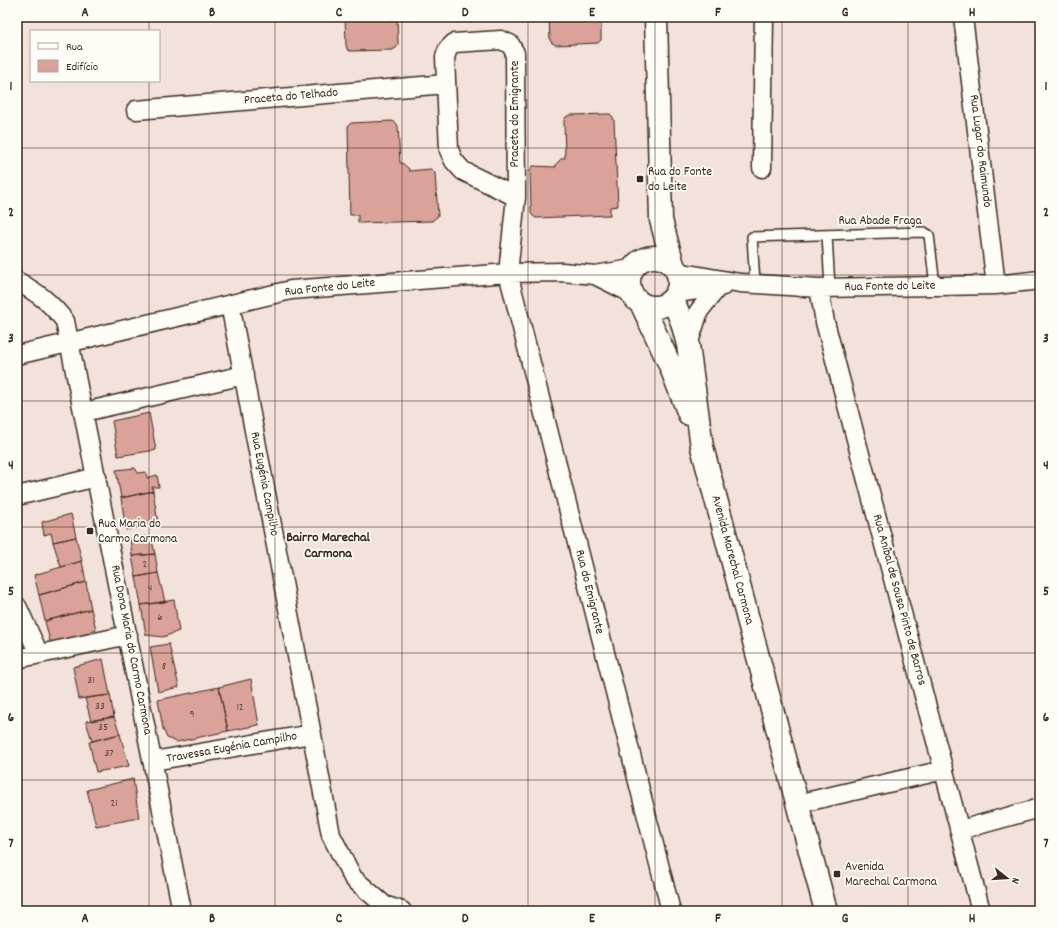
<svg xmlns="http://www.w3.org/2000/svg" width="1057" height="928" font-family="Dekko,sans-serif">
	<rect width="100%" height="100%" fill="#f3e1db"/>
	<filter id="ink" filterUnits="userSpaceOnUse"><feTurbulence type="fractalNoise" baseFrequency=".025" numOctaves="2"/><feDisplacementMap in="SourceGraphic" scale="8" xChannelSelector="R" yChannelSelector="G"/><feConvolveMatrix kernelMatrix="1 2 1 2 8 2 1 2 1" color-interpolation-filters="sRGB"/></filter>
	<g filter="url(#ink)">
		<path fill="#dba299" stroke="#3b2a1e" d="M 345,17 L 397,17 L 398,45 L 396,48 L 392,50 L 350,51 L 347,49 L 346,45 Z
			M 549,17 L 601,17 L 601,40 L 598,43 L 556,45 L 552,43 L 550,40 Z
			M 610,114 L 613,117 L 614,121 L 618,206 L 610,207 L 610,215 L 536,218 L 533,216 L 531,213 L 530,170 L 533,166 L 556,167 L 556,164 L 562,158 L 565,158 L 564,120 L 566,117 L 570,115 Z
			M 392,121 L 396,123 L 398,126 L 400,163 L 402,163 L 409,169 L 409,171 L 431,169 L 435,173 L 438,216 L 432,221 L 358,223 L 358,215 L 350,215 L 348,126 L 351,123 Z
			M 149,413 L 156,450 L 118,456 L 112,421 Z
			M 135,468 L 138,473 L 146,472 L 147,478 L 157,475 L 159,487 L 152,487 L 153,491 L 121,498 L 116,470 Z
			M 153,491 L 158,523 L 126,530 L 121,498 Z
			M 71,514 L 76,537 L 53,542 L 51,533 L 44,535 L 42,522 Z
			M 151,536 L 155,554 L 132,556 L 130,538 Z
			M 76,537 L 82,561 L 61,567 L 53,542 Z
			M 155,554 L 158,573 L 136,577 L 132,556 Z
			M 82,561 L 86,582 L 39,595 L 34,575 Z
			M 158,573 L 165,602 L 141,605 L 136,577 Z
			M 86,582 L 91,609 L 45,621 L 39,595 Z
			M 174,600 L 179,631 L 163,637 L 146,635 L 141,605 Z
			M 91,609 L 96,629 L 73,640 L 51,645 L 45,621 Z
			M 169,644 L 179,687 L 158,692 L 150,647 Z
			M 103,659 L 110,695 L 79,699 L 73,667 Z
			M 251,679 L 259,725 L 228,731 L 219,687 Z
			M 219,687 L 228,731 L 177,742 L 167,738 L 163,729 L 158,700 Z
			M 110,695 L 114,717 L 91,721 L 85,698 Z
			M 114,717 L 120,734 L 92,741 L 86,721 Z
			M 120,734 L 129,766 L 96,772 L 89,742 Z
			M 133,779 L 139,818 L 96,826 L 87,790 Z"/>
		<g fill="none" stroke-linecap="round" stroke-linejoin="round">
			<defs>
				<path id="lane" d="M 827,235 L 830,288
					M 755,283 L 752,237 L 924,232 L 929,235 L 935,286"/>
				<path id="street" d="M 963,17 L 996,285
					M 136,110 L 446,84
					M 762,168 L 764,17
					M 516,197 L 463,171 L 454,161 L 449,150 L 445,57 L 448,49 L 454,43 L 501,40 L 510,44 L 515,53 L 516,197 L 508,273 L 671,911
					M 677,272 L 740,283 L 819,288 L 996,285 L 1040,280
					M 595,275 L 631,293
					M 17,281 C 39,294 49,301 65,321 L 182,911
					M 819,288 L 825,322 L 981,911
					M 677,293 L 723,286
					M 230,304 L 331,835 L 353,878 L 384,905 L 402,911
					M 688,345 L 699,311 L 718,287
					M 17,355 L 291,290 L 508,273 L 562,272 L 595,275 L 632,269
					M 84,412 L 244,375
					M 17,496 L 97,477
					M 17,606 L 39,654
					M 17,659 L 128,635
					M 153,761 L 312,734
					M 797,804 L 944,770
					M 960,830 L 1040,808"/>
				<path id="secondary" d="M 656,17 L 661,220 L 673,265
					M629 282a25 25 0 1 1 50 0a25 25 0 1 1-50 0Z
					M 673,300 L 682,322 L 688,345 L 702,447 L 826,911
					M 642,305 L 670,365 L 689,414"/>
			</defs>
			<use href="#lane" stroke="#3b2a1e" stroke-width="12"/>
			<use href="#street" stroke="#3b2a1e" stroke-width="21"/>
			<use href="#secondary" stroke="#3b2a1e" stroke-width="25"/>
			<use href="#lane" stroke="#fdfcf7" stroke-width="9"/>
			<use href="#street" stroke="#fdfcf7" stroke-width="18"/>
			<use href="#secondary" stroke="#fdfcf7" stroke-width="22"/>
		</g>
	</g>
	<path fill="none" stroke="#3b2a1e" stroke-width="1" stroke-opacity="0.55" d="M 149,17 L 149,31M 275,17 L 275,911M 402,17 L 402,911M 528,17 L 528,911M 655,17 L 655,911M 782,17 L 782,911M 908,17 L 908,911M 149,81 L 149,911M 17,148 L 1040,148M 17,275 L 1040,275M 17,401 L 1040,401M 17,527 L 1040,527M 17,653 L 1040,653M 17,780 L 1040,780"/>
	<g fill="#3b2a1e" stroke="#fdfcf7" stroke-width="1.5">
		<rect x="636" y="175" width="8" height="8" rx="2"/>
		<rect x="86" y="527" width="8" height="8" rx="2"/>
		<rect x="833" y="870" width="8" height="8" rx="2"/>
	</g>
	<g text-anchor="middle" dominant-baseline="central" stroke-width="3.5" stroke-linejoin="round" paint-order="stroke">
		<g font-size="11" fill="#63483d">
			<text x="145" y="565">2</text>
			<text x="150" y="589">4</text>
			<text x="160" y="618">6</text>
			<text x="164" y="667">8</text>
			<text x="91" y="681">31</text>
			<text x="100" y="707">33</text>
			<text x="240" y="708">12</text>
			<text x="192" y="715">9</text>
			<text x="103" y="728">35</text>
			<text x="109" y="754">37</text>
			<text x="114" y="804">21</text>
		</g>
		<g font-size="13" fill="#3b2a1e" stroke="#fdfcf7">
			<text transform="translate(291 97) rotate(-5)">Praceta do Telhado</text>
			<text transform="translate(515 114) rotate(-90)">Praceta do Emigrante</text>
			<text transform="translate(980 151) rotate(83)">Rua Lugar do Raimundo</text>
			<text x="880" y="221">Rua Abade Fraga</text>
			<text transform="translate(890 287) rotate(-1)">Rua Fonte do Leite</text>
			<text transform="translate(330 288) rotate(-6)">Rua Fonte do Leite</text>
			<text transform="translate(264 484) rotate(79)">Rua Eugénia Campilho</text>
			<text transform="translate(732 560) rotate(75)">Avenida Marechal Carmona</text>
			<text transform="translate(589 592) rotate(76)">Rua do Emigrante</text>
			<text transform="translate(899 600) rotate(75)">Rua Aníbal de Sousa Pinto de Barros</text>
			<text transform="translate(131 650) rotate(79)">Rua Dona Maria do Carmo Carmona</text>
			<text transform="translate(232 748) rotate(-10)">Travessa Eugénia Campilho</text>
		</g>
		<g font-size="13" fill="#3b2a1e" stroke="#fdfcf7" text-anchor="start">
			<text x="648" y="172">Rua do Fonte<tspan x="648" dy="15">do Leite</tspan></text>
			<text x="98" y="524">Rua Maria do<tspan x="98" dy="15">Carmo Carmona</tspan></text>
			<text x="845" y="867">Avenida<tspan x="845" dy="15">Marechal Carmona</tspan></text>
		</g>
		<g font-size="14" font-weight="bold" fill="#3b2a1e" stroke="#fdfcf7">
			<text x="328" y="538">Bairro Marechal<tspan x="328" dy="16">Carmona</tspan></text>
		</g>
	</g>
	<rect width="1057" height="928" fill="none" stroke="#fdfcf7" stroke-width="44"/>
	<rect x="30" y="30" width="130" height="52" fill="#fdfcf7" stroke="#afa8a0"/>
	<rect x="38" y="43" width="20" height="6" fill="#fdfcf7" stroke="#afa8a0"/>
	<text x="66" y="50" font-size="12" fill="#3b2a1e">Rua</text>
	<rect x="38" y="60" width="20" height="12" fill="#dba299" stroke="#afa8a0"/>
	<text x="66" y="70" font-size="12" fill="#3b2a1e">Edifício</text>
	<g transform="translate(1007 878) rotate(107)" stroke="#fdfcf7" stroke-width="3" paint-order="stroke">
	<path d="M0-3L7 15L0 10L-7 15Z" fill="#3b2a1e"/>
	<text y="-6" font-size="11" font-weight="bold" text-anchor="middle" fill="#3b2a1e">N</text>
	</g>
	<rect x="22" y="22" width="1013" height="884" fill="none" stroke="#3b2a1e" stroke-width="1.5"/>
	<g font-size="13" text-anchor="middle" font-weight="bold" fill="#3b2a1e">
		<text x="85" y="16">A</text>
		<text x="212" y="16">B</text>
		<text x="339" y="16">C</text>
		<text x="465" y="16">D</text>
		<text x="592" y="16">E</text>
		<text x="718" y="16">F</text>
		<text x="845" y="16">G</text>
		<text x="972" y="16">H</text>
		<text x="11" y="90">1</text>
		<text x="1046" y="90">1</text>
		<text x="11" y="216">2</text>
		<text x="1046" y="216">2</text>
		<text x="11" y="342">3</text>
		<text x="1046" y="342">3</text>
		<text x="11" y="469">4</text>
		<text x="1046" y="469">4</text>
		<text x="11" y="595">5</text>
		<text x="1046" y="595">5</text>
		<text x="11" y="721">6</text>
		<text x="1046" y="721">6</text>
		<text x="11" y="847">7</text>
		<text x="1046" y="847">7</text>
		<text x="85" y="922">A</text>
		<text x="212" y="922">B</text>
		<text x="339" y="922">C</text>
		<text x="465" y="922">D</text>
		<text x="592" y="922">E</text>
		<text x="718" y="922">F</text>
		<text x="845" y="922">G</text>
		<text x="972" y="922">H</text>
	</g>
</svg>
